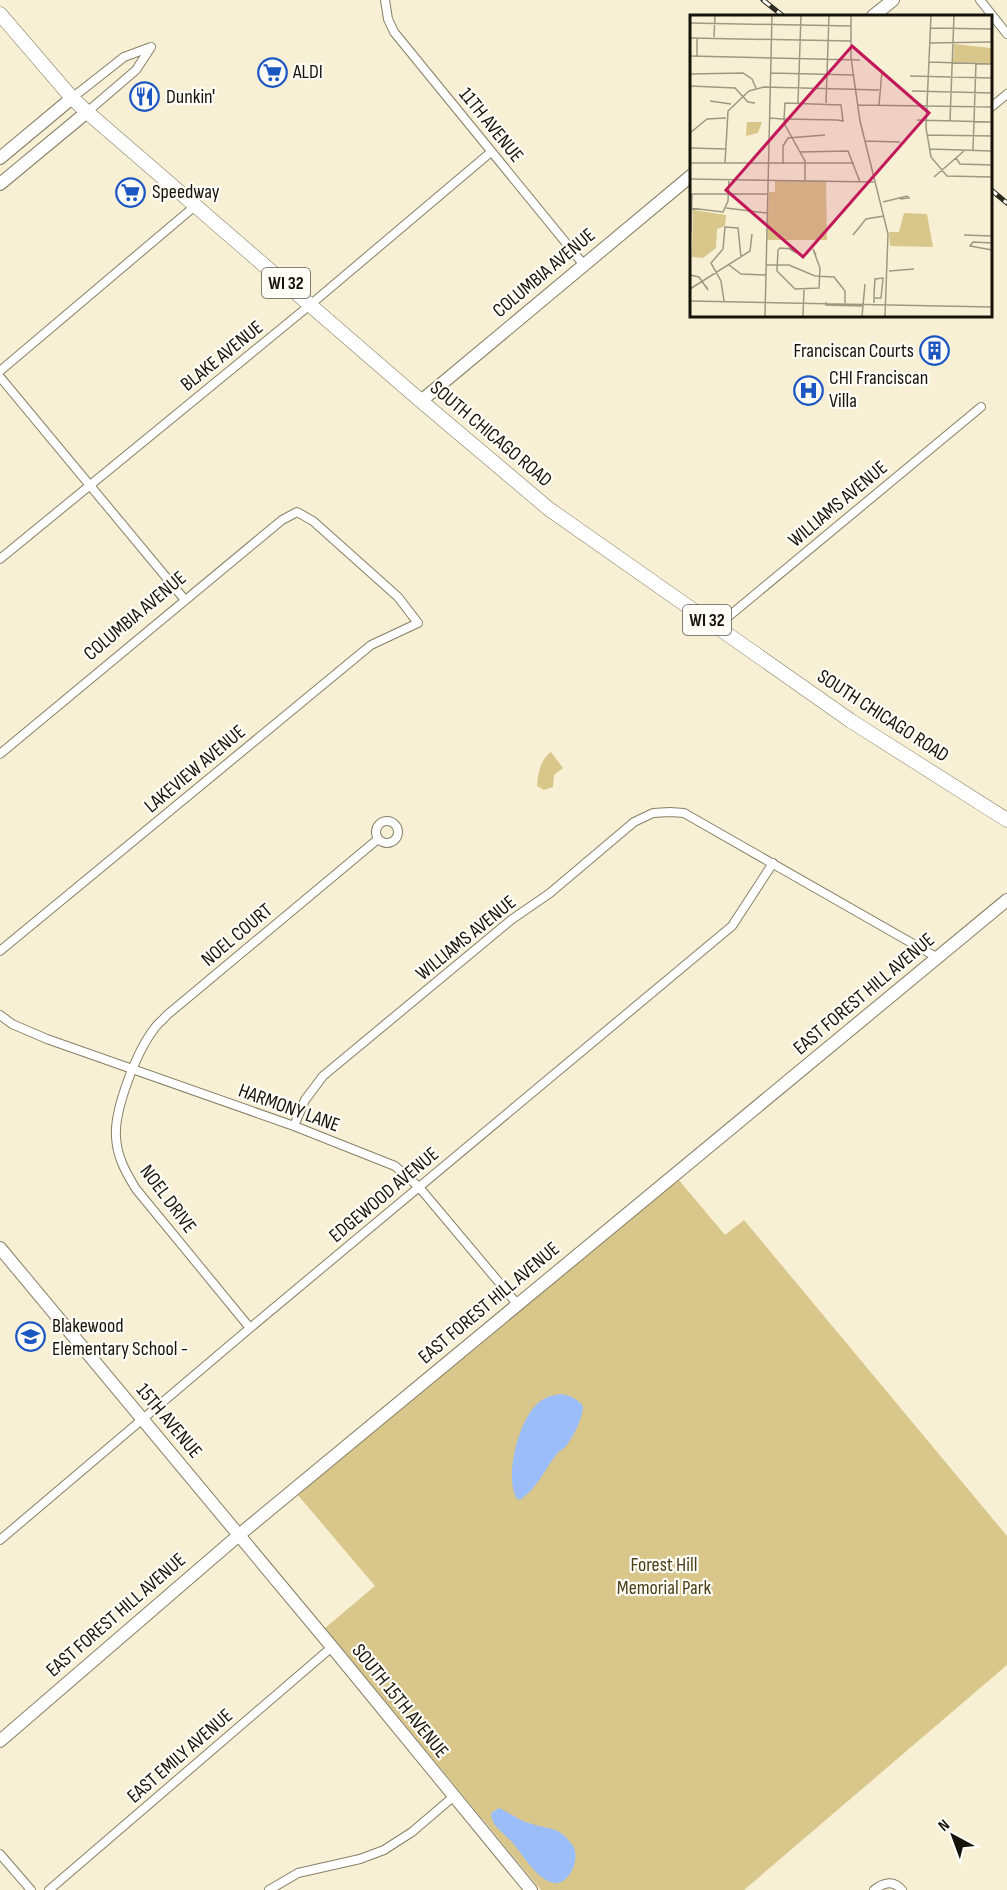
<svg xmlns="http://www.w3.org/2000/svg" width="1007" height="1890" font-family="'Sofia Sans Condensed',sans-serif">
	<rect width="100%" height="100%" fill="#f8f0d4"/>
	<path fill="#d9c68a" d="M 551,752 L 563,768 L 554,775 L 553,787 L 544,790 L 537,786 C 538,774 540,760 551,752 Z
		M 678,1179 L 725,1235 L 744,1220 L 1007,1536 L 1007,1665 L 744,1890 L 541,1890 L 325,1628 L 375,1586 L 297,1494 Z"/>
	<path fill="#9bbefb" d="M 561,1394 C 571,1396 576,1398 583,1406 C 582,1420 575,1433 567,1445 C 564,1449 559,1451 556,1455 C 543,1472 539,1486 520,1500 L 517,1499 C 504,1477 518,1423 536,1405 C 542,1398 552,1395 561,1394 Z
		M 499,1808 C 510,1813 520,1821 532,1824 C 546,1829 554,1826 566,1837 C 568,1840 573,1845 574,1848 C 580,1862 567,1889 550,1882 C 534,1875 523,1855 512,1842 C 504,1833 491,1826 491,1813 Z"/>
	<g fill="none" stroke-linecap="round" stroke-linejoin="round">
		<defs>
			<path id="street" d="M 385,0 L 388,19 L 394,32 L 584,265
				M 980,0 L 1007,34
				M 72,98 L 124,57 L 151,47
				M 990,108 L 1007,94
				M 87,112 L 136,70 L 151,47
				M 0,371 L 195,206
				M 0,377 L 185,600
				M 0,559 L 310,305 L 491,152
				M 717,626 L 981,407
				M 0,754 L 282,520 L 297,512 L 313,521 L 398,597 L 418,623 L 371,645 L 0,951
				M376 832a11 11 0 1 1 22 0a11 11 0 1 1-22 0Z
				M 0,1015 L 12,1024 L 47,1039 L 294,1126 L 395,1166 L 419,1187 L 518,1305
				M 294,1126 L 305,1100 L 323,1076 L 511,920 L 550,893 L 634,822 L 653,813 L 670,812 L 684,813 L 938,958
				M 250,1328 L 136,1189 C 126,1173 117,1157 116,1137 C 114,1109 137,1051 154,1029 C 157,1024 163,1020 167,1015 L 378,839
				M 0,1540 L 250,1328 L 732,926 L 773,863
				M 0,1854 L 31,1890
				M 49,1890 L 332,1647
				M 269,1890 L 298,1873 L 360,1859 L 384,1850 L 412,1832 L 453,1797
				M 874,1890 C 884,1882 894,1880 902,1890"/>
			<path id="secondary" d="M 873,16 L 893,0
				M 0,158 L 72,98
				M 0,184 L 87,112
				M 421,401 L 692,175
				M 0,1248 L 332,1647 L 531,1890
				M 0,1741 L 239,1535 L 1007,900"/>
			<path id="primary" d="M 0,14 L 72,98 L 87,112 L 421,401 L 549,509 L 851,721 L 1007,820"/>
		</defs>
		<use href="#street" stroke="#877f66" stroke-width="10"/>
		<use href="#secondary" stroke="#877f66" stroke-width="14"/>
		<use href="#primary" stroke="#877f66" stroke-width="15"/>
		<use href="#street" stroke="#fff" stroke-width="8"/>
		<use href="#secondary" stroke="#fff" stroke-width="12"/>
		<use href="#primary" stroke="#fff" stroke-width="14"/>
		<defs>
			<path id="rail" d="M 763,0 L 783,16
				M 990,189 L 1007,203"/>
		</defs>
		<use href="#rail" stroke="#2d2a1f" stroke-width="5"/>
		<use href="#rail" stroke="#fffdf7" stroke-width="3" stroke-dasharray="9" stroke-linecap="butt"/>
	</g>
	<defs>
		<symbol id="supermarket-ring" viewBox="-11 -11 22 22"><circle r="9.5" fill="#fffdf7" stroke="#1c56c2" stroke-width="1.5"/><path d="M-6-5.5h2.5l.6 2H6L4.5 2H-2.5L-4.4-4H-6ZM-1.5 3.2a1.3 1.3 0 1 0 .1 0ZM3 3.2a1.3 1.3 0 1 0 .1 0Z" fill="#1c56c2"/></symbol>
		<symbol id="restaurant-ring" viewBox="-11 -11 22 22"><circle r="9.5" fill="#fffdf7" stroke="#1c56c2" stroke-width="1.5"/><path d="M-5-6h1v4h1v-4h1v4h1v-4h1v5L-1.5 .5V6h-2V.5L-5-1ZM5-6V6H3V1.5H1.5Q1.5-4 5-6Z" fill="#1c56c2"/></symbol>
		<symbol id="building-ring" viewBox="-11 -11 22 22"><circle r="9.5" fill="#fffdf7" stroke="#1c56c2" stroke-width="1.5"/><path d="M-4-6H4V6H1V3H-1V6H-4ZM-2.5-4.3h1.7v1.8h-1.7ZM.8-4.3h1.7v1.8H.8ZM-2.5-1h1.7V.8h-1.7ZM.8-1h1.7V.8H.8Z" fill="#1c56c2"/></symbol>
		<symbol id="hospital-ring" viewBox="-11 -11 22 22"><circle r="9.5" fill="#fffdf7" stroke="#1c56c2" stroke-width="1.5"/><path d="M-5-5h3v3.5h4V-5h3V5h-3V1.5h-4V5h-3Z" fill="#1c56c2"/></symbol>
		<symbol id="school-ring" viewBox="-11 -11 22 22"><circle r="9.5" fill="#fffdf7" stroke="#1c56c2" stroke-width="1.5"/><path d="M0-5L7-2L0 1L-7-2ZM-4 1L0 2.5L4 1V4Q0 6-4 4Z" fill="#1c56c2"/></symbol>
	</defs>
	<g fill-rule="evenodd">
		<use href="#supermarket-ring" x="256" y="56" width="33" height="33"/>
		<use href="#restaurant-ring" x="128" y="80" width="33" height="33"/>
		<use href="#supermarket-ring" x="114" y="176" width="33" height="33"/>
		<use href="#building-ring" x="918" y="334" width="33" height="33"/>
		<use href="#hospital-ring" x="792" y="374" width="33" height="33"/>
		<use href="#school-ring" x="14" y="1320" width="33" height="33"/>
	</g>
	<g text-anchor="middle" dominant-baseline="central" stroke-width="4.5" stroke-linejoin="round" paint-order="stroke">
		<g fill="#fffdf7" stroke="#5c5951" stroke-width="1.5">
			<rect x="262" y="268" width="48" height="30" rx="4.5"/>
			<rect x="683" y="605" width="48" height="30" rx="4.5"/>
		</g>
		<g font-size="18" font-weight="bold" fill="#16130a">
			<text x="286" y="283">WI 32</text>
			<text x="707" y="620">WI 32</text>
		</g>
		<g font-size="20" fill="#16130a" stroke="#fffdf7" text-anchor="start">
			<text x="293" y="72">ALDI</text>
			<text x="166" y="97">Dunkin'</text>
			<text x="152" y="192">Speedway</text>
			<text x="914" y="351" text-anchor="end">Franciscan Courts</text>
			<text x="829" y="378">CHI Franciscan<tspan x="829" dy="23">Villa</tspan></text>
			<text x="52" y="1326">Blakewood<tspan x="52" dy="23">Elementary School -</tspan></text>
		</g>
		<g font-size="20" fill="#16130a" stroke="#fffdf7">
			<text transform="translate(491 125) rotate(51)">11TH AVENUE</text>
			<text transform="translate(544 273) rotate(-40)">COLUMBIA AVENUE</text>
			<text transform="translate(222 356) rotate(-39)">BLAKE AVENUE</text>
			<text transform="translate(491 434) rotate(40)">SOUTH CHICAGO ROAD</text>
			<text transform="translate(838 504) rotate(-40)">WILLIAMS AVENUE</text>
			<text transform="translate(135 616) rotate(-40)">COLUMBIA AVENUE</text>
			<text transform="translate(883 716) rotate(33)">SOUTH CHICAGO ROAD</text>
			<text transform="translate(195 769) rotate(-40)">LAKEVIEW AVENUE</text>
			<text transform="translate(237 935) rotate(-40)">NOEL COURT</text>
			<text transform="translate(466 938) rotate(-39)">WILLIAMS AVENUE</text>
			<text transform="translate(864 994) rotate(-40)">EAST FOREST HILL AVENUE</text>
			<text transform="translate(289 1108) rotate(20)">HARMONY LANE</text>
			<text transform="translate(384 1195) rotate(-40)">EDGEWOOD AVENUE</text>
			<text transform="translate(168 1199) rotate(53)">NOEL DRIVE</text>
			<text transform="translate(489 1303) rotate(-40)">EAST FOREST HILL AVENUE</text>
			<text transform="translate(169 1421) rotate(50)">15TH AVENUE</text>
			<text transform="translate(116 1615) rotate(-41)">EAST FOREST HILL AVENUE</text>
			<text transform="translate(400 1701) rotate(51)">SOUTH 15TH AVENUE</text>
			<text transform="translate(180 1756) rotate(-41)">EAST EMILY AVENUE</text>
		</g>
		<g font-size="20" fill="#4c4018" stroke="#fffdf7">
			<text x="664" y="1565">Forest Hill<tspan x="664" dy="23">Memorial Park</tspan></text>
		</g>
	</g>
	<g transform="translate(690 15)">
		<rect width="302" height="302" fill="#f8f0d4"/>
		<path d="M 264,29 L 301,33 L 301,48 L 263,47 ZM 57,107 L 72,107 L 68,118 L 56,121 ZM 85,165 L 136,166 L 137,225 L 77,225 L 79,177 L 85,177 ZM 3,195 L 36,200 L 35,211 L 27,214 L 26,233 L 13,243 L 2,242 ZM 214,198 L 237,199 L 243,232 L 200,231 L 199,217 L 209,217 Z" fill="#d9c68a"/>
		<path fill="none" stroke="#9e9883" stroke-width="1.5" d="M 161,0 L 161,43 L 170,106 L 198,219 L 195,301M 241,0 L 236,113 L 241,142 L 257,161 L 302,162M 0,8 L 161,11M 240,13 L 302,14M 24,22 L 25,0M 0,23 L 161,26M 239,28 L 302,27M 0,41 L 170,45M 7,42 L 7,23M 239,47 L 302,49M 81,58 L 163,60M 0,59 L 53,58 L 62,64 L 66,73M 220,61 L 302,63M 0,71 L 45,73 L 58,87 L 65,88M 222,76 L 302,78M 20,86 L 41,89M 108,88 L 111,0M 136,88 L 139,0M 168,90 L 302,92M 189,90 L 192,56M 80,103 L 93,104 L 96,104 L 147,105 L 153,106 L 151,90 L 95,88 L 94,104 L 95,110 L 115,146 L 115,165M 227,105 L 302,107M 260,106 L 264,0M 0,118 L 17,104 L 36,103M 237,120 L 302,121M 175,126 L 210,127M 0,133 L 36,134M 240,134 L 302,136M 283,135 L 286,48M 110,137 L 158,136 L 170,167M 266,143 L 270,149 L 302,150M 0,148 L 164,148M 35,148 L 38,96 L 59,76 L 74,72 L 189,75M 93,149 L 93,131 L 98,123 L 135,120M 244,162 L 274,136M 0,164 L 184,167M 0,179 L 78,179M 193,187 L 217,181 L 219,183 L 210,184M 0,193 L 33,197 L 38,186 L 39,164M 36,193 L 77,198M 1,218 L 2,179M 163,220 L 176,204 L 194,201M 274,220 L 302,221M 302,228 L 283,227 L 280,231 L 302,235M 98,233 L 105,237 L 104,234 L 90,233 L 88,235 L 87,256 L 105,274 L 129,273 L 130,253 L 123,234 L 126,240M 39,250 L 51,259 L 76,260M 76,250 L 99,250 L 125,261 L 144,262 L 155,276 L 155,288M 199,256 L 224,254M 0,260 L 9,262 L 18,275 L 16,271M 0,274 L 60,236 L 62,219M 0,286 L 302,292M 34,286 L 31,266 L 21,248 L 33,234 L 35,212 L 48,213 L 51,242M 136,287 L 136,290 L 172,291M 184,288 L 184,279 L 185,264 L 193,263 L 191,283 L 184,283M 75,301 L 82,0M 113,301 L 114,275M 172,301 L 175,269"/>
		<path fill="#c2185b" fill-opacity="0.15" stroke="#c2185b" stroke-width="3" d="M 162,31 L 239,98 L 113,242 L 36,175 Z"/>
		<rect width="302" height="302" fill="none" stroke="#16130a" stroke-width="3"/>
	</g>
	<g transform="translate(953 1836) rotate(319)" stroke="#fffdf7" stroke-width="4.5" paint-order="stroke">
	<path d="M0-4.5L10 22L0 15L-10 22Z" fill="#16130a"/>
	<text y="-9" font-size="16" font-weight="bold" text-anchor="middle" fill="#16130a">N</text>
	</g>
</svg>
